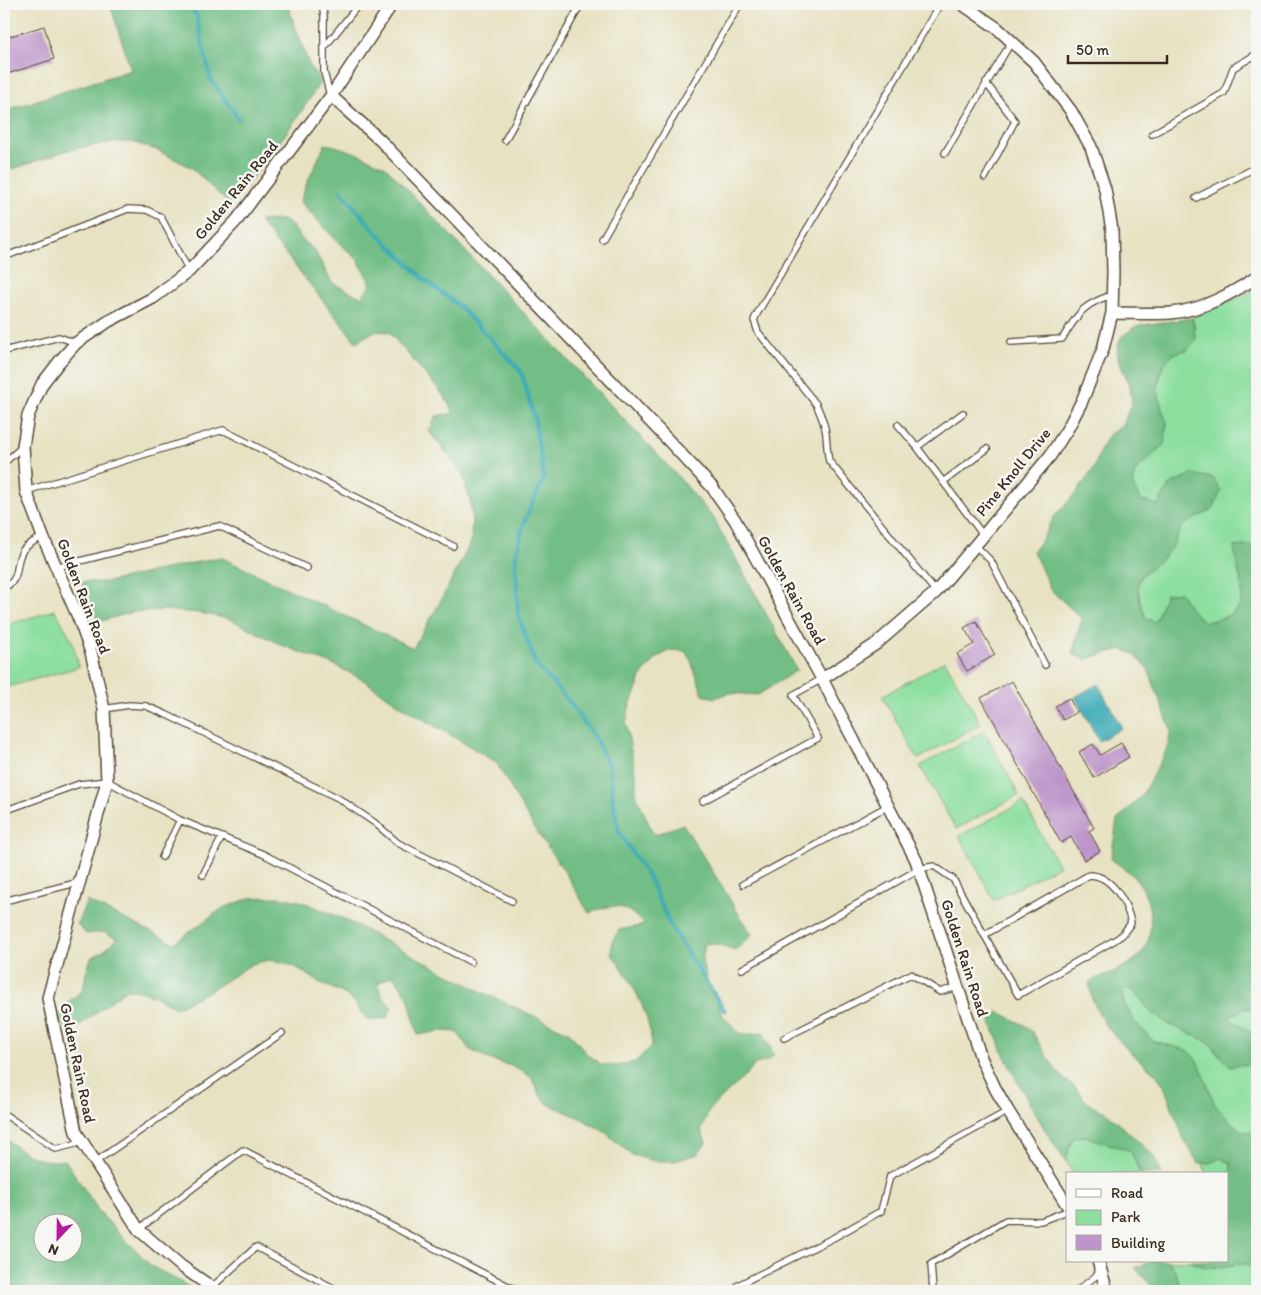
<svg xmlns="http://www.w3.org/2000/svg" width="1261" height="1295" font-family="Itim,sans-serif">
	<rect width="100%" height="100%" fill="#f6f6f2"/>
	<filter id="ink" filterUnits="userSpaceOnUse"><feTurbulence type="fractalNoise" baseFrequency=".02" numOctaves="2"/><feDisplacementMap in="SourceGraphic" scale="10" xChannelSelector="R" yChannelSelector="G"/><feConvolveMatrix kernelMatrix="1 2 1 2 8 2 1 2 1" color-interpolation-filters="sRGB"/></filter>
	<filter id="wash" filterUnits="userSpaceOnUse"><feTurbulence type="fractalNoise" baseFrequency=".0096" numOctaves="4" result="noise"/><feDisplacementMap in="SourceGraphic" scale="20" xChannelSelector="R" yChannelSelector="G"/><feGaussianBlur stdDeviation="1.12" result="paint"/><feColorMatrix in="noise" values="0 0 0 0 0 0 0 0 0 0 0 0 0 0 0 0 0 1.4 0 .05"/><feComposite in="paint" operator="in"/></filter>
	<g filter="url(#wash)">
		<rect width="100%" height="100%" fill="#e7e2c2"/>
		<path fill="#8ddfa0" stroke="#64845f" d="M 1257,286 L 1257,557 L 1255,555 L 1237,567 C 1249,602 1241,617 1204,622 L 1190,609 L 1180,592 L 1166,595 L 1155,622 L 1146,618 L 1140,602 L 1138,586 L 1141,576 L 1173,545 L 1182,525 L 1193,519 L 1170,485 L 1159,505 L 1141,501 L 1132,486 L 1135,471 L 1164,445 L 1167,423 L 1162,410 L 1157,388 L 1163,365 L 1175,353 L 1187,350 L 1195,328 L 1192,318 L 1248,293 Z
			M 55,610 L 72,641 L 79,667 L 4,688 L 4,626 Z
			M 945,661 L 981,724 L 918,759 L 882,696 Z
			M 984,731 L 1019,795 L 956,829 L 920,766 Z
			M 1023,802 L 1059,866 L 994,900 L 959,836 Z
			M 1132,989 L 1151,1011 L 1169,1024 L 1209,1042 L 1220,1056 L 1252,1064 L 1257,1050 L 1257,1133 L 1244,1132 L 1230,1122 L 1215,1105 L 1199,1063 L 1189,1051 L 1153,1041 L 1134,1021 L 1124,1003 L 1121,990 Z
			M 1245,1008 L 1257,1011 L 1257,1045 L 1254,1034 L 1227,1018 Z
			M 1085,1136 L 1131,1151 L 1140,1174 L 1073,1174 C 1063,1158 1065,1153 1075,1137 Z
			M 1221,1158 L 1231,1164 L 1230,1182 L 1227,1189 L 1227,1174 L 1206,1174 L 1203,1163 L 1209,1163 Z
			M 1168,1261 C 1174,1261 1181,1261 1187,1261 C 1196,1262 1205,1267 1214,1267 C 1230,1268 1239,1260 1257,1266 L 1257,1291 L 1182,1291 L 1175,1270 Z"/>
		<path fill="#72be86" stroke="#567452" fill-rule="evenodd" d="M 110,4 L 287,4 L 310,67 L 321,81 C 294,125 263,165 230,205 L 192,168 L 157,150 L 132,142 L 112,142 L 68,150 L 4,172 L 4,111 L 131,70 Z
			M 325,144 C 347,148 366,157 386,167 L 685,484 L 714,519 L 797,670 L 758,695 L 729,693 L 715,698 L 703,695 L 691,661 L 685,651 L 671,650 L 658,657 L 643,673 L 629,708 L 626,723 L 636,777 L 636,795 L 654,835 L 683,824 L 752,935 L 735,950 L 721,945 L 705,943 L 702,961 L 708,983 L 717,1001 L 723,1016 L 741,1035 L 763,1033 L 774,1055 L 768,1061 L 755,1064 L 746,1075 L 710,1109 L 701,1130 L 706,1143 L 698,1154 L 675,1161 L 654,1161 L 632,1155 L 605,1132 L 580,1118 L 548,1104 L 540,1095 L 531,1077 L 514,1067 L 486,1058 L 469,1049 L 457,1032 L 441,1031 L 418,1035 L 408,997 L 393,975 L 378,983 L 382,996 L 392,1008 L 387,1018 L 367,1020 L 358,1007 L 346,995 L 319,982 L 299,969 L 286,963 L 268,960 L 252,964 L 211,990 L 175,1008 C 158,996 147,991 126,989 L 74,1030 L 64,1028 L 59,1018 L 64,1006 L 83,990 L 86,973 L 91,958 L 105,950 L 117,939 L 105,932 L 86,934 L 77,924 L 87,901 L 174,943 L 223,908 L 250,898 L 279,897 L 300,901 L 342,918 L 480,991 L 570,1033 L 587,1054 L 600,1064 L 618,1066 L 635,1062 L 652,1045 C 649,1011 631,979 611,953 L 613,940 L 619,930 L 645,925 C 624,904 617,902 589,913 L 563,869 L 534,828 L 496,762 L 401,706 L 365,681 L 335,665 L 284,646 L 230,619 L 200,613 L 165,610 L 132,612 L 98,622 L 81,582 L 108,582 L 220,557 L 413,648 L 438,606 L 471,542 L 472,516 L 470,500 L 462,473 L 429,431 L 436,416 L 454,413 L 444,396 L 389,332 L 375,331 L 356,342 L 259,221 L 283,220 L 292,226 L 303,241 L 315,251 L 332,283 L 361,297 L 371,285 L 358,260 L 339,243 L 300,202 L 306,185 Z
			M 1192,318 L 1196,339 L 1187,350 L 1175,353 L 1163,365 L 1157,388 L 1162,410 L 1167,423 L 1164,445 L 1135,471 L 1133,486 L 1141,501 L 1158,505 L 1170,485 L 1191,474 L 1213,478 L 1221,491 L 1213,509 L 1183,525 L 1173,545 L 1165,556 L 1141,576 L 1138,587 L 1140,602 L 1146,618 L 1155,622 L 1166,594 L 1180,592 L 1190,609 L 1204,622 C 1259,615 1240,585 1234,547 L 1251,545 L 1257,557 L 1257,1011 L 1245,1008 L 1228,1018 L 1254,1034 L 1257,1050 L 1252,1064 L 1230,1066 L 1209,1042 L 1169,1024 L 1150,1011 L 1132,989 L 1121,990 L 1124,1003 L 1134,1021 L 1153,1041 L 1189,1051 L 1199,1063 L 1215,1105 L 1230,1122 L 1244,1132 L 1257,1133 L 1257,1266 C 1236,1259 1209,1275 1190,1261 L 1227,1261 L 1227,1189 L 1230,1182 L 1231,1164 L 1221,1158 L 1209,1163 L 1198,1163 L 1184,1139 L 1164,1086 L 1156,1074 L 1129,1051 L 1105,1025 L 1092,999 L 1089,982 C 1104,975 1124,969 1137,958 C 1158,941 1152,896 1136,879 C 1129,871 1119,865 1111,859 L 1117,820 L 1142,795 L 1167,749 L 1171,730 L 1148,669 L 1134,654 L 1121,649 L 1086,659 L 1072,654 L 1082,619 L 1051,590 L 1033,551 L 1043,538 L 1054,517 L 1077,492 L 1094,468 L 1102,446 L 1109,435 L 1123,425 L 1132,402 L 1130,385 L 1119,362 L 1117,350 L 1121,337 L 1136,326 Z
			M 999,1012 L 1026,1026 L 1033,1033 L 1055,1069 L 1064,1079 L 1075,1087 L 1084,1099 L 1093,1107 L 1106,1112 L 1115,1120 L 1153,1155 L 1162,1174 L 1140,1174 L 1131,1151 L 1085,1136 L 1075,1137 L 1070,1144 L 1066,1162 C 1037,1119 1008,1069 990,1021 Z
			M 4,1138 C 26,1154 37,1164 65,1160 L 100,1213 L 151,1266 L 197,1291 L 4,1291 ZM 72,1222 L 72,1252 L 42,1252 L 42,1222 Z
			M 1153,1261 L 1168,1261 L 1175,1270 L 1182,1291 L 1156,1291 L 1135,1268 Z"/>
		<path fill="#3aabb7" stroke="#3a6a6a" d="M 1098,684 L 1122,728 L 1099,741 L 1075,697 Z"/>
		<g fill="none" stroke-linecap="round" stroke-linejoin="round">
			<path stroke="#3aabb7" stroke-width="4" d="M 185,4 L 196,14 L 211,80 L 239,119
				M 340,190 L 376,232 L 425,280 L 459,306 L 521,371 L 534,416 L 544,478 L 524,522 L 516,555 L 518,614 L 536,665 L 567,699 L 597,741 L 610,769 L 613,801 L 619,832 L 649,878 L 671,927 L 725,1011"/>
		</g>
		<g id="blocks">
			<path fill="#bd95ca" d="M 44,26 L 54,59 L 4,75 L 4,38 Z
				M 976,621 L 995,655 L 967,671 L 957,654 L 974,644 L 964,628 Z
				M 1012,681 L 1094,828 L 1089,831 L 1100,851 L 1084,860 L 1071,837 L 1061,843 L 981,698 Z
				M 1069,698 L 1077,712 L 1063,720 L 1055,706 Z
				M 1121,743 L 1129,757 L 1094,778 L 1079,752 L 1093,744 L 1100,755 Z"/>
		</g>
	</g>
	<g filter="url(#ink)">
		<use href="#blocks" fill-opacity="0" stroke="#554637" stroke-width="1"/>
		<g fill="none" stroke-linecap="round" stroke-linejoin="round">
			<defs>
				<path id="service" d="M 322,4 L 324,16 L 324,72 L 330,96
					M 324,48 L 359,4
					M 1152,134 L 1224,93 L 1233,68 L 1257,54
					M 505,140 L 581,4
					M 945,153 L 1012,41
					M 985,178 L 1015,121 L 986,83
					M 1196,198 L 1257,167
					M 602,239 L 740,4
					M 4,257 L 128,209 L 147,210 L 161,217 L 189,271
					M 1011,342 L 1062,339 C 1079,313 1081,305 1112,295
					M 4,351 L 59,337 L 76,343
					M 963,413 L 917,447 L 983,535
					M 898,425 L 917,447
					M 4,463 L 23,446
					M 943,482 L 987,449
					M 26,491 L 223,430 L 453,546
					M 975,545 L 991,561 L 1045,665
					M 56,567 L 219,526 L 307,568
					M 4,588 C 23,577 13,565 23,550 C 28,544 36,540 43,537
					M 936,592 L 829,461 C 827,452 827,444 826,434 C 825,423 820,413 816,404 L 758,332 L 754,320 L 758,312 L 940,4
					M 104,709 L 129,705 L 146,706 L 165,714 L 338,798 L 375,823 L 398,843 L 512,901
					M 703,801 L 818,738 L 793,695 L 822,679
					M 4,811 L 79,784 L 107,781 L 180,820 L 263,854 L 471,962
					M 162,857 L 180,820
					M 203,875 L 222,837
					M 743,884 L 888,806
					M 4,901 L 80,882
					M 742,969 L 919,869 L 934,866 L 953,879 L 1018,995 L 1115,940 L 1122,935 L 1131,923 C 1127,903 1112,875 1089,875 L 984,935
					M 784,1038 L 911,974 L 940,992 L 957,987
					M 4,1114 L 56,1149 L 83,1142
					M 95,1162 L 282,1033
					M 139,1229 L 243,1150 L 518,1291
					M 738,1285 L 833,1238 L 881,1211 L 890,1176 L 1008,1111
					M 211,1288 L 256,1247 L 339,1291
					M 933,1291 L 931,1264 L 1006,1220 L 1041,1221 L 1067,1211
					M 1077,1291 L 1102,1271"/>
				<path id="minor" d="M 331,96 L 380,140 L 668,440 L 712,487 L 735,520 L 822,679 L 916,860 L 981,1058 L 995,1088 L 1008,1111 L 1067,1205
					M 1112,313 C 1132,313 1152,314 1171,313 C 1203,310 1231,294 1257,277
					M 822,679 L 876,644 L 936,592 L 1050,456 L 1068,428 L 1082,401 L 1103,349 L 1112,313 L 1113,272 L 1112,230 L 1105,189 L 1091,147 L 1071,111 L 1034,62 L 997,28 L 962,4
					M 1098,1261 L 1107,1291
					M 217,1291 L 181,1266 L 139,1230 L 76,1132 L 48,998 L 107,781 L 104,709 L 91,652 L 79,619 L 43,537 L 26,491 L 23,446 L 28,416 L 42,384 L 59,362 L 76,343 L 109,321 L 153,298 L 189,271 L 237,220 L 331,96 L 392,4"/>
			</defs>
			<use href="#service" stroke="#554637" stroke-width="8"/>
			<use href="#minor" stroke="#554637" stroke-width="14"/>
			<use href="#service" stroke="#fff" stroke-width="5.5"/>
			<use href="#minor" stroke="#fff" stroke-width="11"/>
		</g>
	</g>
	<g text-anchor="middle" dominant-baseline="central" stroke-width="5" stroke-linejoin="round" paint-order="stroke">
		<g font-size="16" fill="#3b2a1e" stroke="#f6f6f2">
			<text transform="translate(236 190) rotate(-51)">Golden Rain Road</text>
			<text transform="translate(1013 472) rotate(-51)">Pine Knoll Drive</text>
			<text transform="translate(792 590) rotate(61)">Golden Rain Road</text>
			<text transform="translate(84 596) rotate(69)">Golden Rain Road</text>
			<text transform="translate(965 958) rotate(72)">Golden Rain Road</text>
			<text transform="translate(78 1063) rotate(78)">Golden Rain Road</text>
		</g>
	</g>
	<rect width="1261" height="1295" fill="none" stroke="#f6f6f2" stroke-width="20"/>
	<rect x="1066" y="1172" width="162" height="90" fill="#f6f6f2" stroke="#aba49d"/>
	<rect x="1076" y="1189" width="25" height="8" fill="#ffffff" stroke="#aba49d"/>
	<text x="1111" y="1198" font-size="15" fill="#3b2a1e">Road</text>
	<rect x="1076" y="1210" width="25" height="15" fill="#8ddfa0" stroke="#aba49d"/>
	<text x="1111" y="1222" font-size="15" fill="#3b2a1e">Park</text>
	<rect x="1076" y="1235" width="25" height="15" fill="#bd95ca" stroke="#aba49d"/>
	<text x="1111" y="1248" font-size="15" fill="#3b2a1e">Building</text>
	<g transform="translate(58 1238) rotate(202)"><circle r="24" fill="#f6f6f2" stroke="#aba49d"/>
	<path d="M0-4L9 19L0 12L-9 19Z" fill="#b5179e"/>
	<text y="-8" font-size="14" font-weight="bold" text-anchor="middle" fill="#3b2a1e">N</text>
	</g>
	<path d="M1068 55v8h99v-8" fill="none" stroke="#3b2a1e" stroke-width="2.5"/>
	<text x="1076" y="55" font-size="15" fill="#3b2a1e" stroke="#f6f6f2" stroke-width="4" paint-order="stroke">50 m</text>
</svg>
